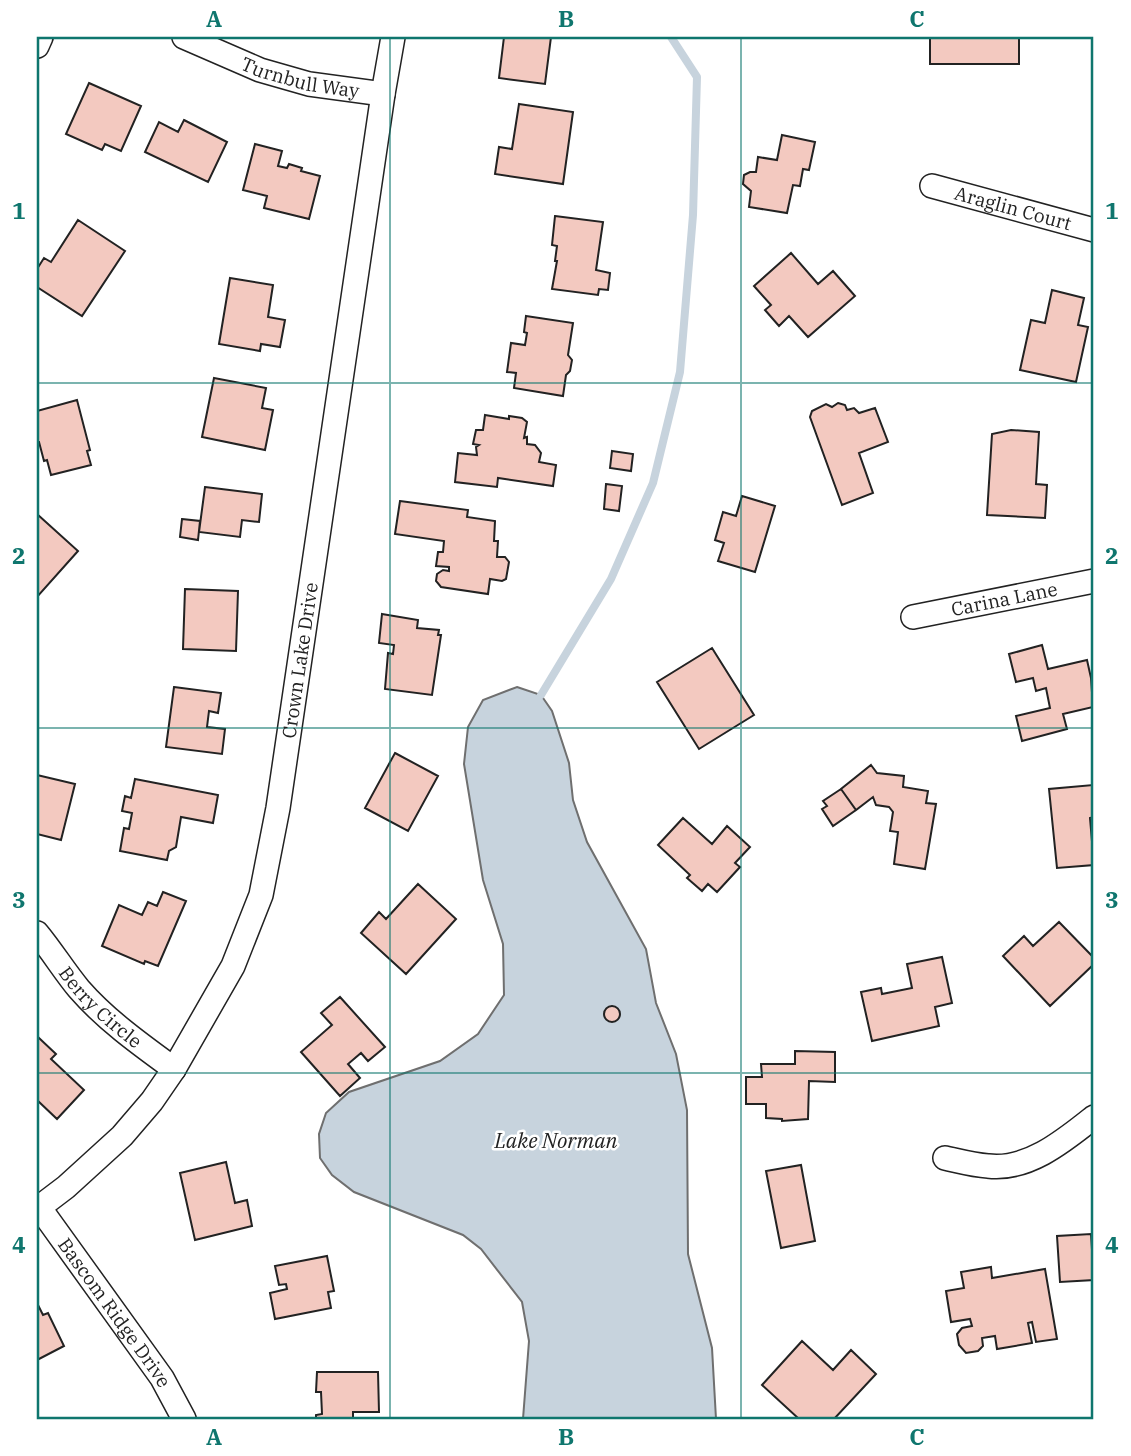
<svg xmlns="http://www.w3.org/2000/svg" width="1131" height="1456" font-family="'IBM Plex Serif',serif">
	<rect width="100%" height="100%" fill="#fff"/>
	<path fill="#c7d3dd" stroke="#6f6f6f" stroke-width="2" d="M 517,687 L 541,695 L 552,711 L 569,763 L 573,800 L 587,842 L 646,949 L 656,1003 L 676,1054 L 687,1110 L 688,1254 L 712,1348 L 716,1419 L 523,1419 L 529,1341 L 522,1302 L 481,1249 L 463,1235 L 354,1192 L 332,1175 L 320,1158 L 319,1134 L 326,1113 L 349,1092 L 440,1061 L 478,1034 L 504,995 L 503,944 L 483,880 L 464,764 L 468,727 L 483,700 Z"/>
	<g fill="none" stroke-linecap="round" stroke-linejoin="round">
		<path stroke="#c7d3dd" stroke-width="8" d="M 541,695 L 611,579 L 653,483 L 680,372 L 693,215 L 697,77 L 671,37"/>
	</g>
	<path fill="#f3c9c0" stroke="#222" stroke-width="2" d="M 504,37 L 551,37 L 545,84 L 499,78 Z
		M 930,37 L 1019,37 L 1019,64 L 930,64 Z
		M 89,83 L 141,106 L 121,151 L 105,144 L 102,150 L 66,134 Z
		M 519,104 L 573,112 L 563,184 L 495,174 L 499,147 L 512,149 Z
		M 184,120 L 227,142 L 208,182 L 145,152 L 159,122 L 178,132 Z
		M 782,135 L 815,142 L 809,170 L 803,169 L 800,186 L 793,185 L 787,213 L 749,207 L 751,191 L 743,184 L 744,175 L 750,172 L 756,172 L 758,157 L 777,160 Z
		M 255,144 L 282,151 L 278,166 L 287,168 L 289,164 L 302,168 L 301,171 L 320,176 L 309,219 L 264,208 L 267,196 L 243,190 Z
		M 555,216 L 603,222 L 596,270 L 610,273 L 608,290 L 599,289 L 598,295 L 552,289 L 557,261 L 555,261 L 557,246 L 552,245 Z
		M 78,220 L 125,251 L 82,316 L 37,287 L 37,269 L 44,258 L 51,262 Z
		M 791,253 L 818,284 L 833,271 L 855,296 L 808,337 L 789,316 L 779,326 L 765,310 L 771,305 L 754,286 Z
		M 230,278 L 273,285 L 268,317 L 285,320 L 280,347 L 261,344 L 260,351 L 219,344 Z
		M 1052,290 L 1084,298 L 1078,325 L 1088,327 L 1076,382 L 1020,370 L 1031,320 L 1045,323 Z
		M 526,316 L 573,323 L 568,355 L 572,360 L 570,371 L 566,375 L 563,396 L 514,388 L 516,373 L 507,372 L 511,343 L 525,345 L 527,333 L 524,332 Z
		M 214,378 L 266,388 L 262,408 L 273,410 L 265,450 L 202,437 Z
		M 77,400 L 90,450 L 87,451 L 91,465 L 51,475 L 47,460 L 44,461 L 39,442 L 37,442 L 37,411 Z
		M 838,403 L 845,405 L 847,410 L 854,408 L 859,413 L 875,408 L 888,442 L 859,453 L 873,493 L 842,505 L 810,417 L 812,411 L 826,404 L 832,407 Z
		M 485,415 L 509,419 L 509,416 L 522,418 L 527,422 L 524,438 L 527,437 L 527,444 L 535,445 L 541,453 L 539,462 L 556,465 L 553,486 L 498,478 L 497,487 L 455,482 L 458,453 L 477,455 L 476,447 L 479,445 L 473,444 L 476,430 L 483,430 Z
		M 1011,430 L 1039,432 L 1036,484 L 1047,485 L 1045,518 L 987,515 L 992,434 Z
		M 612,451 L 633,454 L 631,471 L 610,468 Z
		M 606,484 L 622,486 L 619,511 L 604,509 Z
		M 205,487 L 262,494 L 259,522 L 242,520 L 240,537 L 199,532 Z
		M 742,496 L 775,506 L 755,572 L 718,561 L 724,543 L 715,540 L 723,512 L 736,516 Z
		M 400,501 L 468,510 L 467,517 L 495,521 L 494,541 L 498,541 L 497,557 L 505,557 L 509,562 L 506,579 L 502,581 L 490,579 L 488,594 L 441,587 L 436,581 L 437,574 L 443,570 L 449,571 L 449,567 L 436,566 L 438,552 L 443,552 L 444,541 L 395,534 Z
		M 37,514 L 78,551 L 37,597 Z
		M 182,519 L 200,521 L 198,540 L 180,537 Z
		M 185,589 L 238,591 L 236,651 L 183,649 Z
		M 382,614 L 418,620 L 417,628 L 439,630 L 438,635 L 441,635 L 432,695 L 385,689 L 388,653 L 393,654 L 394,645 L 379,643 Z
		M 1042,645 L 1048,669 L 1087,660 L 1091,678 L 1093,707 L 1063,714 L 1067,729 L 1022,741 L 1016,716 L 1050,708 L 1046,688 L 1036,691 L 1033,678 L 1016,682 L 1009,654 Z
		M 712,648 L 754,715 L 699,749 L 657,682 Z
		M 174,687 L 221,693 L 218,713 L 209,711 L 207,727 L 225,729 L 222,754 L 166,747 Z
		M 395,753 L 438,776 L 408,831 L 365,808 Z
		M 871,765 L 877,773 L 904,776 L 903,787 L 928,791 L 926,803 L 936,804 L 925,869 L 894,864 L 898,832 L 890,831 L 893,812 L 889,807 L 876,805 L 873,797 L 856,810 L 841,789 Z
		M 37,775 L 75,784 L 61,840 L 37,834 Z
		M 135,779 L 218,795 L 213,823 L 181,817 L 176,847 L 169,851 L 167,860 L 120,851 L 124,828 L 129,829 L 132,813 L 122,811 L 125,796 L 131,798 Z
		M 1093,785 L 1094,817 L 1090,818 L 1094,865 L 1057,868 L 1049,789 Z
		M 841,789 L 856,810 L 833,826 L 822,809 L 827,806 L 823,801 Z
		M 683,818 L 712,844 L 727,826 L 750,847 L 735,863 L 740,867 L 717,892 L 708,884 L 702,891 L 687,878 L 690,875 L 658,845 Z
		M 418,884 L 456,919 L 406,974 L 361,933 L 379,912 L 386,919 Z
		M 163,892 L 186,901 L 158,966 L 145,961 L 144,964 L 102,946 L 119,905 L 142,915 L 148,902 L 157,906 Z
		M 1059,922 L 1094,958 L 1094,964 L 1050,1006 L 1003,956 L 1024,936 L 1033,946 Z
		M 942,957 L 952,1003 L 935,1007 L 939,1026 L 872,1041 L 861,992 L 881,988 L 882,994 L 912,988 L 907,964 Z
		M 340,997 L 385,1047 L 368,1061 L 361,1053 L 348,1064 L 360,1078 L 340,1096 L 301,1052 L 332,1025 L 321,1013 Z
		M604 1014a8 8 0 1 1 16 0a8 8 0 1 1-16 0Z
		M 39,1038 L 56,1054 L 51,1059 L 84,1090 L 57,1119 L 37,1100 L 37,1040 Z
		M 795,1051 L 835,1052 L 835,1082 L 809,1081 L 808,1119 L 782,1121 L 782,1119 L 766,1118 L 766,1104 L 746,1104 L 746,1077 L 762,1077 L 761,1064 L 795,1064 Z
		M 226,1162 L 235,1203 L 247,1200 L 252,1226 L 195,1240 L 180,1173 Z
		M 801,1165 L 815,1241 L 781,1248 L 766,1171 Z
		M 1091,1234 L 1094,1280 L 1060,1282 L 1057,1236 Z
		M 327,1256 L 334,1291 L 328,1292 L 331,1308 L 275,1319 L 270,1293 L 287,1289 L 286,1284 L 279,1285 L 275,1266 Z
		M 991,1267 L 992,1278 L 1045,1269 L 1057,1339 L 1036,1342 L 1032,1322 L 1028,1323 L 1032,1343 L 997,1349 L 995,1336 L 982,1338 L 983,1346 L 978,1351 L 966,1353 L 959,1345 L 957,1334 L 962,1328 L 972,1326 L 970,1319 L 951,1322 L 946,1291 L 964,1288 L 961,1272 Z
		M 37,1303 L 43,1315 L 48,1313 L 64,1346 L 37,1360 Z
		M 802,1341 L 833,1370 L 851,1350 L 876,1374 L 834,1419 L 799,1419 L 762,1385 Z
		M 317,1372 L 378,1372 L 379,1412 L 353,1412 L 353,1419 L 316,1419 L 316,1415 L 322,1414 L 321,1392 L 316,1392 Z"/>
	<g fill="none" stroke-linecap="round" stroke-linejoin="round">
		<defs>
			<g id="street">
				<path id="s1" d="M 184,37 L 260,70 L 309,84 L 383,94"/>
				<path d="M 37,46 L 41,37"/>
				<path id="s2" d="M 932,186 L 1094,230"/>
				<path id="s3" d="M 913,617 L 1094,581"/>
				<path id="s4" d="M 37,933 C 52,951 64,971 79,989 C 106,1020 141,1045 174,1069"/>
				<path d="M 945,1158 C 959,1161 973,1165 988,1166 C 1028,1171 1065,1140 1094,1117"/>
				<path id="s5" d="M 39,1207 L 162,1378 L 184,1419"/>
				<path id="s6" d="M 37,1209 L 66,1187 L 122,1136 L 152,1101 L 174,1069 L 233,966 L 261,895 L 278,808 L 383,94 L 393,37"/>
			</g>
		</defs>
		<use href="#street" stroke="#222" stroke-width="26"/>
		<use href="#street" stroke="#fff" stroke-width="23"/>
	</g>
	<path fill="none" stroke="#0f766e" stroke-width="2" stroke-opacity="0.55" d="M 390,37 L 390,1419M 741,37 L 741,1419M 37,383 L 1094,383M 37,728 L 1094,728M 37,1073 L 1094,1073"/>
	<g text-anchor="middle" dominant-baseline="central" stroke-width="5" stroke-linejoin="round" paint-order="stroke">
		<g font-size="19" fill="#222" stroke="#fff">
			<text stroke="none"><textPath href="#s1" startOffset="124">Turnbull Way</textPath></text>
			<text stroke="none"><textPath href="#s2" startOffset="84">Araglin Court</textPath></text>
			<text stroke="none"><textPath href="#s3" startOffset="93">Carina Lane</textPath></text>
			<text stroke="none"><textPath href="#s6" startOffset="630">Crown Lake Drive</textPath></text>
			<text stroke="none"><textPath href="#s4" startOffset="98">Berry Circle</textPath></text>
			<text stroke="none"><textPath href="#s5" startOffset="130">Bascom Ridge Drive</textPath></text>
		</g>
		<g font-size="21" font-style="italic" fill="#222" stroke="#fff">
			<text x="556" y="1140">Lake Norman</text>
		</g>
	</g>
	<rect width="1131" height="1456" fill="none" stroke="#ffffff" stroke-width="77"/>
	<rect x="38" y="38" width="1054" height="1380" fill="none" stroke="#0f766e" stroke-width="2.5"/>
	<g font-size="23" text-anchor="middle" font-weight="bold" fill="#0f766e">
		<text x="214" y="27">A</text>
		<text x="566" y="27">B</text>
		<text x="917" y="27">C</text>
		<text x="19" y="219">1</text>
		<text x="1112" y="219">1</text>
		<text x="19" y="564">2</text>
		<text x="1112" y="564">2</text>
		<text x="19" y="908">3</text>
		<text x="1112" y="908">3</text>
		<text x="19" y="1253">4</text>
		<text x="1112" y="1253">4</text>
		<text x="214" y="1445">A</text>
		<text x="566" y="1445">B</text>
		<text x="917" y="1445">C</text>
	</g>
</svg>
